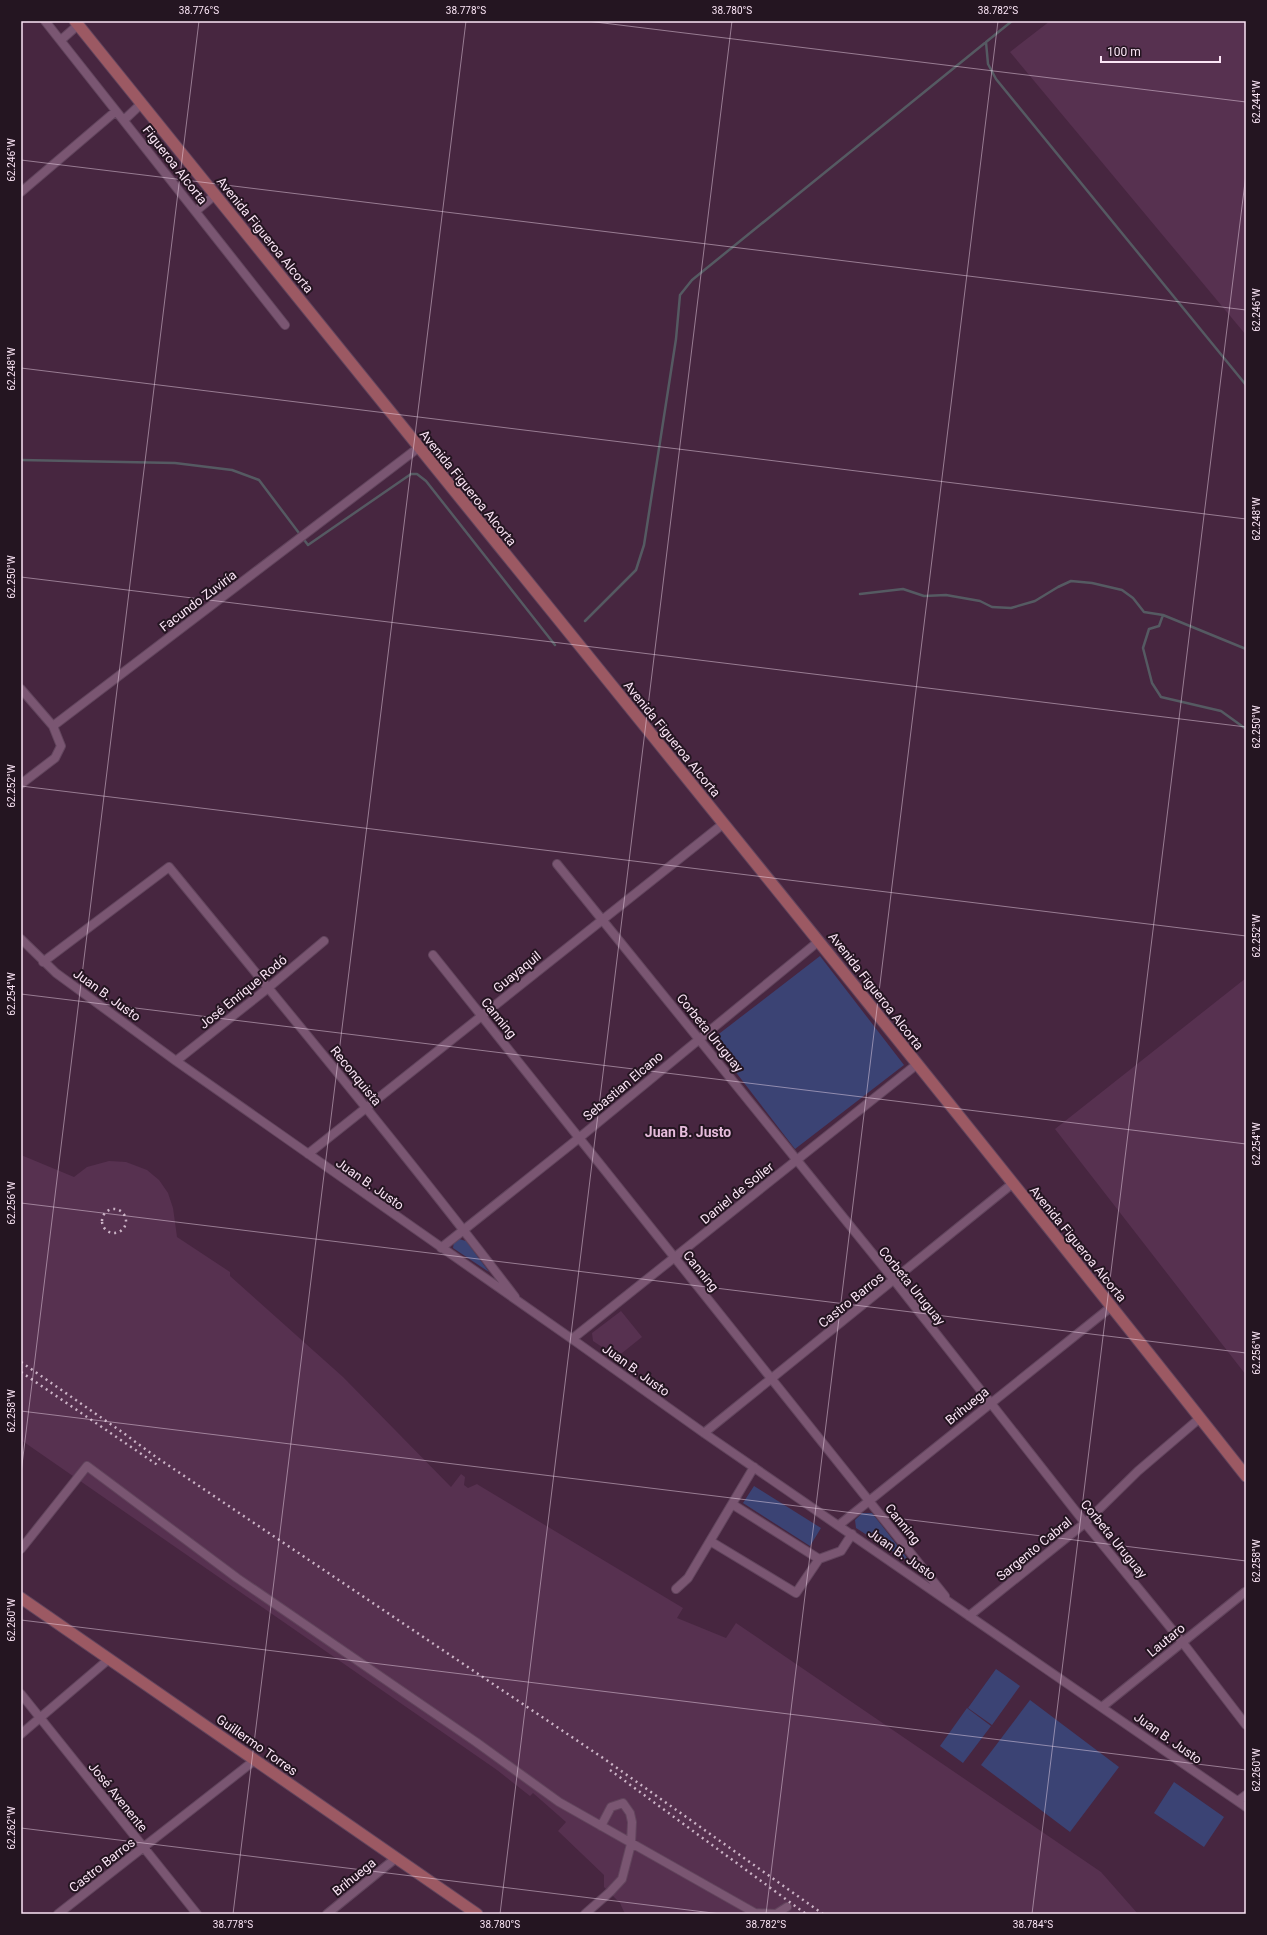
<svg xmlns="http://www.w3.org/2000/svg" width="1267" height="1935" font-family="Roboto,sans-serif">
	<rect width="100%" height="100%" fill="#472640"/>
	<path fill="#573150" d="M 1050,21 L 1246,21 L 1246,335 L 1010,52 Z
		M 1246,978 L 1246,1375 L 1055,1129 Z
		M 21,1155 L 74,1177 L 87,1167 L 109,1161 L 126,1162 L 147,1170 L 159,1180 L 168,1193 L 173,1208 L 177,1237 L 230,1272 L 230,1276 L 343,1377 L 451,1487 L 461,1474 L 465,1477 L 464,1485 L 468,1488 L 477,1484 L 480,1486 L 683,1608 L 677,1618 L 726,1638 L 736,1623 L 1101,1872 L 1138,1914 L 625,1914 L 620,1903 L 604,1887 L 604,1875 L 558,1831 L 566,1822 L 533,1793 L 530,1796 L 497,1770 L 21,1440 Z
		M 621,1311 L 642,1337 L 617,1357 L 593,1341 L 592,1333 Z"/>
	<path fill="#3b4374" d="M 820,956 L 904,1065 L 795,1149 L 711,1040 Z
		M 459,1239 L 466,1241 L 489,1272 L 453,1248 L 454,1242 Z
		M 754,1486 L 821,1528 L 810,1546 L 743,1503 Z
		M 862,1513 L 872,1513 L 911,1563 L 856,1528 L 855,1520 Z
		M 996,1669 L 1020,1686 L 992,1725 L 968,1708 Z
		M 1030,1700 L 1119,1767 L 1070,1832 L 981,1765 Z
		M 967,1708 L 991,1726 L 963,1763 L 940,1746 Z
		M 1174,1782 L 1224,1817 L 1204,1847 L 1154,1813 Z"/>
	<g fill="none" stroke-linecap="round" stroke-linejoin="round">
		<path stroke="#555a62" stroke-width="2.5" d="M 986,42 L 988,64 L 996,79 L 1246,385
			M 21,460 L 175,463 L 232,470 L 259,480 L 308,545 L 411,474 L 417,474 L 426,481 L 555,645
			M 860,594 L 903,589 L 924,596 L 946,595 L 980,601 L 992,607 L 1011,608 L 1035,601 L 1058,587 L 1071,581 L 1092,583 L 1122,590 L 1133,598 L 1144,612 L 1163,615
			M 585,621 L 636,570 L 644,545 L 676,339 L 680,295 L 692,280 L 1012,21
			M 1246,649 L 1163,615 L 1159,626 L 1149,629 L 1143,648 L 1152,683 L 1161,697 L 1221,711 L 1246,729"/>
		<defs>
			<path id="street" d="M 45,21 L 285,325
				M 61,40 L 78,25
				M 124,120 L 141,104
				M 21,192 L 116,111
				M 196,211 L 215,195
				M 21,689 L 53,726
				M 21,784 L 55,758 L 61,746 L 53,726 L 418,448
				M 557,864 L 894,1280 L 1085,1523 L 1183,1643 L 1246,1725
				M 21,939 L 56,973 L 176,1061 L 572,1339 L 704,1433 L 1246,1807
				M 433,955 L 945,1596
				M 43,962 L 169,867 C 286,1010 404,1151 515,1297
				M 176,1061 L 268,988 L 324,941
				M 308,1154 L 723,824
				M 441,1248 L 579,1138 L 819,941
				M 572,1339 L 916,1065
				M 704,1433 L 1012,1184
				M 732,1504 L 819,1559
				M 839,1525 L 1111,1307
				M 710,1541 L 796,1593 L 819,1559 L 841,1551 L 852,1534
				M 21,1549 L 87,1466 L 237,1578 L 476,1742 L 559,1802 L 755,1913 L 776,1914 L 787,1907
				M 676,1589 L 688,1578 L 754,1467
				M 969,1616 L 1085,1523 L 1138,1471 L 1200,1418
				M 21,1694 L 197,1914
				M 1102,1707 L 1245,1592
				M 21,1734 L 109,1659
				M 1238,1801 L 1246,1795
				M 58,1914 L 255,1760
				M 327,1914 L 396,1858
				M 585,1914 L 610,1892 L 622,1879 L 631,1844 L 632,1822 L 630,1813 L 623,1803 L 611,1807 L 601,1826"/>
			<path id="secondary" d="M 75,21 C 465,506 860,988 1246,1476
				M 21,1598 L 477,1914"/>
		</defs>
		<use href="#street" stroke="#62455d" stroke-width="10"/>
		<use href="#secondary" stroke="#62455d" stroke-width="13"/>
		<use href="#street" stroke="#7a5672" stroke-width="8"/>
		<use href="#secondary" stroke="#9c5963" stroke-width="11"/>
		<path stroke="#cbb3c6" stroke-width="2.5" stroke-dasharray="2 4" stroke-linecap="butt" d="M102 1221a12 12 0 1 1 24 0a12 12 0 1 1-24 0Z
			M 21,1362 L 122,1432 L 156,1457 L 603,1758 L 823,1914
			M 21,1372 L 159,1466
			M 610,1770 L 806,1914"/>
	</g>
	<path fill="none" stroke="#fbe5f6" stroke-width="1" stroke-opacity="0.45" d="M 587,21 L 1246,102M 21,160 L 1246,310M 21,368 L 1246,519M 21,577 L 1246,727M 21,786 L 1246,936M 21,994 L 1246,1144M 21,1203 L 1246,1353M 21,1411 L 1246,1561M 21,1473 L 199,21M 21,1620 L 1246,1770M 21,1828 L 721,1914M 233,1914 L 466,21M 500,1914 L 732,21M 766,1914 L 998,21M 1032,1914 L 1246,174"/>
	<g text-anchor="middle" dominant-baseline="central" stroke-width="4" stroke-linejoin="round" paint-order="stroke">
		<g font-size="13" fill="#fbe5f6" stroke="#241521">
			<text transform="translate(175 165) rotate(52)">Figueroa Alcorta</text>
			<text transform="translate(265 235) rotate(51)">Avenida Figueroa Alcorta</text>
			<text transform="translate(468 488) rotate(51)">Avenida Figueroa Alcorta</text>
			<text transform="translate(198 601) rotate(-37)">Facundo Zuviría</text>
			<text transform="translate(672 739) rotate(51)">Avenida Figueroa Alcorta</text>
			<text transform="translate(517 972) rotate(-39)">Guayaquil</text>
			<text transform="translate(876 991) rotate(52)">Avenida Figueroa Alcorta</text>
			<text transform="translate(243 992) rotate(-39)">José Enrique Rodó</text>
			<text transform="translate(107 995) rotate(36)">Juan B. Justo</text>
			<text transform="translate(499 1018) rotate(51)">Canning</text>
			<text transform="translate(710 1033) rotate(51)">Corbeta Uruguay</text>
			<text transform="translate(356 1076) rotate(51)">Reconquista</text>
			<text transform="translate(623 1086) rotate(-40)">Sebastian Elcano</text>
			<text transform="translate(370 1184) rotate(35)">Juan B. Justo</text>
			<text transform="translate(737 1193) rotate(-39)">Daniel de Solier</text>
			<text transform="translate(1078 1244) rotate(51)">Avenida Figueroa Alcorta</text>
			<text transform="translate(701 1271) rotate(51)">Canning</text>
			<text transform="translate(912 1286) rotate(51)">Corbeta Uruguay</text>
			<text transform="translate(851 1300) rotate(-39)">Castro Barros</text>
			<text transform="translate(636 1370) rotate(36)">Juan B. Justo</text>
			<text transform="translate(967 1406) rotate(-39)">Brihuega</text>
			<text transform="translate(903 1524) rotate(51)">Canning</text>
			<text transform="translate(1114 1539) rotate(51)">Corbeta Uruguay</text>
			<text transform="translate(1034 1549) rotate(-39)">Sargento Cabral</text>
			<text transform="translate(902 1554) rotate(35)">Juan B. Justo</text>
			<text transform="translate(1166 1640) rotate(-39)">Lautaro</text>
			<text transform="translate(1168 1738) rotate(35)">Juan B. Justo</text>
			<text transform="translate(257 1745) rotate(35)">Guillermo Torres</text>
			<text transform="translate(118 1797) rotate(51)">José Avenente</text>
			<text transform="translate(102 1865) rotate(-38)">Castro Barros</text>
			<text transform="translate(354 1877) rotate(-39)">Brihuega</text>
		</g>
		<g font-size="14" font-weight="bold" fill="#e6bcdc" stroke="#241521">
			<text x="688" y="1132">Juan B. Justo</text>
		</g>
	</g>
	<rect width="1267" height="1935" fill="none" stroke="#241521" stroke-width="44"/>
	<path d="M1101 56v6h119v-6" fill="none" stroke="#fbe5f6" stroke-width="2"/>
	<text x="1107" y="56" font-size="12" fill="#fbe5f6" stroke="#241521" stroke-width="3" paint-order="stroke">100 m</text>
	<rect x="22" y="22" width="1223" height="1891" fill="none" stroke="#fbe5f6" stroke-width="1.5"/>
	<g font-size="10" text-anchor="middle" fill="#fbe5f6">
		<text x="199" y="14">38.776°S</text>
		<text x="466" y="14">38.778°S</text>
		<text x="732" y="14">38.780°S</text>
		<text x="998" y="14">38.782°S</text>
		<text transform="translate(1256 102) rotate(-90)" y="4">62.244°W</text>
		<text transform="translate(11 160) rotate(-90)" y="4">62.246°W</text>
		<text transform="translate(1256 310) rotate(-90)" y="4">62.246°W</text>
		<text transform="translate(11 369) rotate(-90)" y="4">62.248°W</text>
		<text transform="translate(1256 519) rotate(-90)" y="4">62.248°W</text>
		<text transform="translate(11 577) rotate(-90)" y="4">62.250°W</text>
		<text transform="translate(1256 727) rotate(-90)" y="4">62.250°W</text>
		<text transform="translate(11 786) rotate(-90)" y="4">62.252°W</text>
		<text transform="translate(1256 936) rotate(-90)" y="4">62.252°W</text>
		<text transform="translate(11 994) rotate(-90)" y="4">62.254°W</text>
		<text transform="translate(1256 1144) rotate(-90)" y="4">62.254°W</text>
		<text transform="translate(11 1203) rotate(-90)" y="4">62.256°W</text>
		<text transform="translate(1256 1353) rotate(-90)" y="4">62.256°W</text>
		<text transform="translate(11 1411) rotate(-90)" y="4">62.258°W</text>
		<text transform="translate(1256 1561) rotate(-90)" y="4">62.258°W</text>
		<text transform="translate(11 1620) rotate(-90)" y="4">62.260°W</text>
		<text transform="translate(1256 1770) rotate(-90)" y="4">62.260°W</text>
		<text transform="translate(11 1828) rotate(-90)" y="4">62.262°W</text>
		<text x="233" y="1928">38.778°S</text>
		<text x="500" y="1928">38.780°S</text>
		<text x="766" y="1928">38.782°S</text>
		<text x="1033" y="1928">38.784°S</text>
	</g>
</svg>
